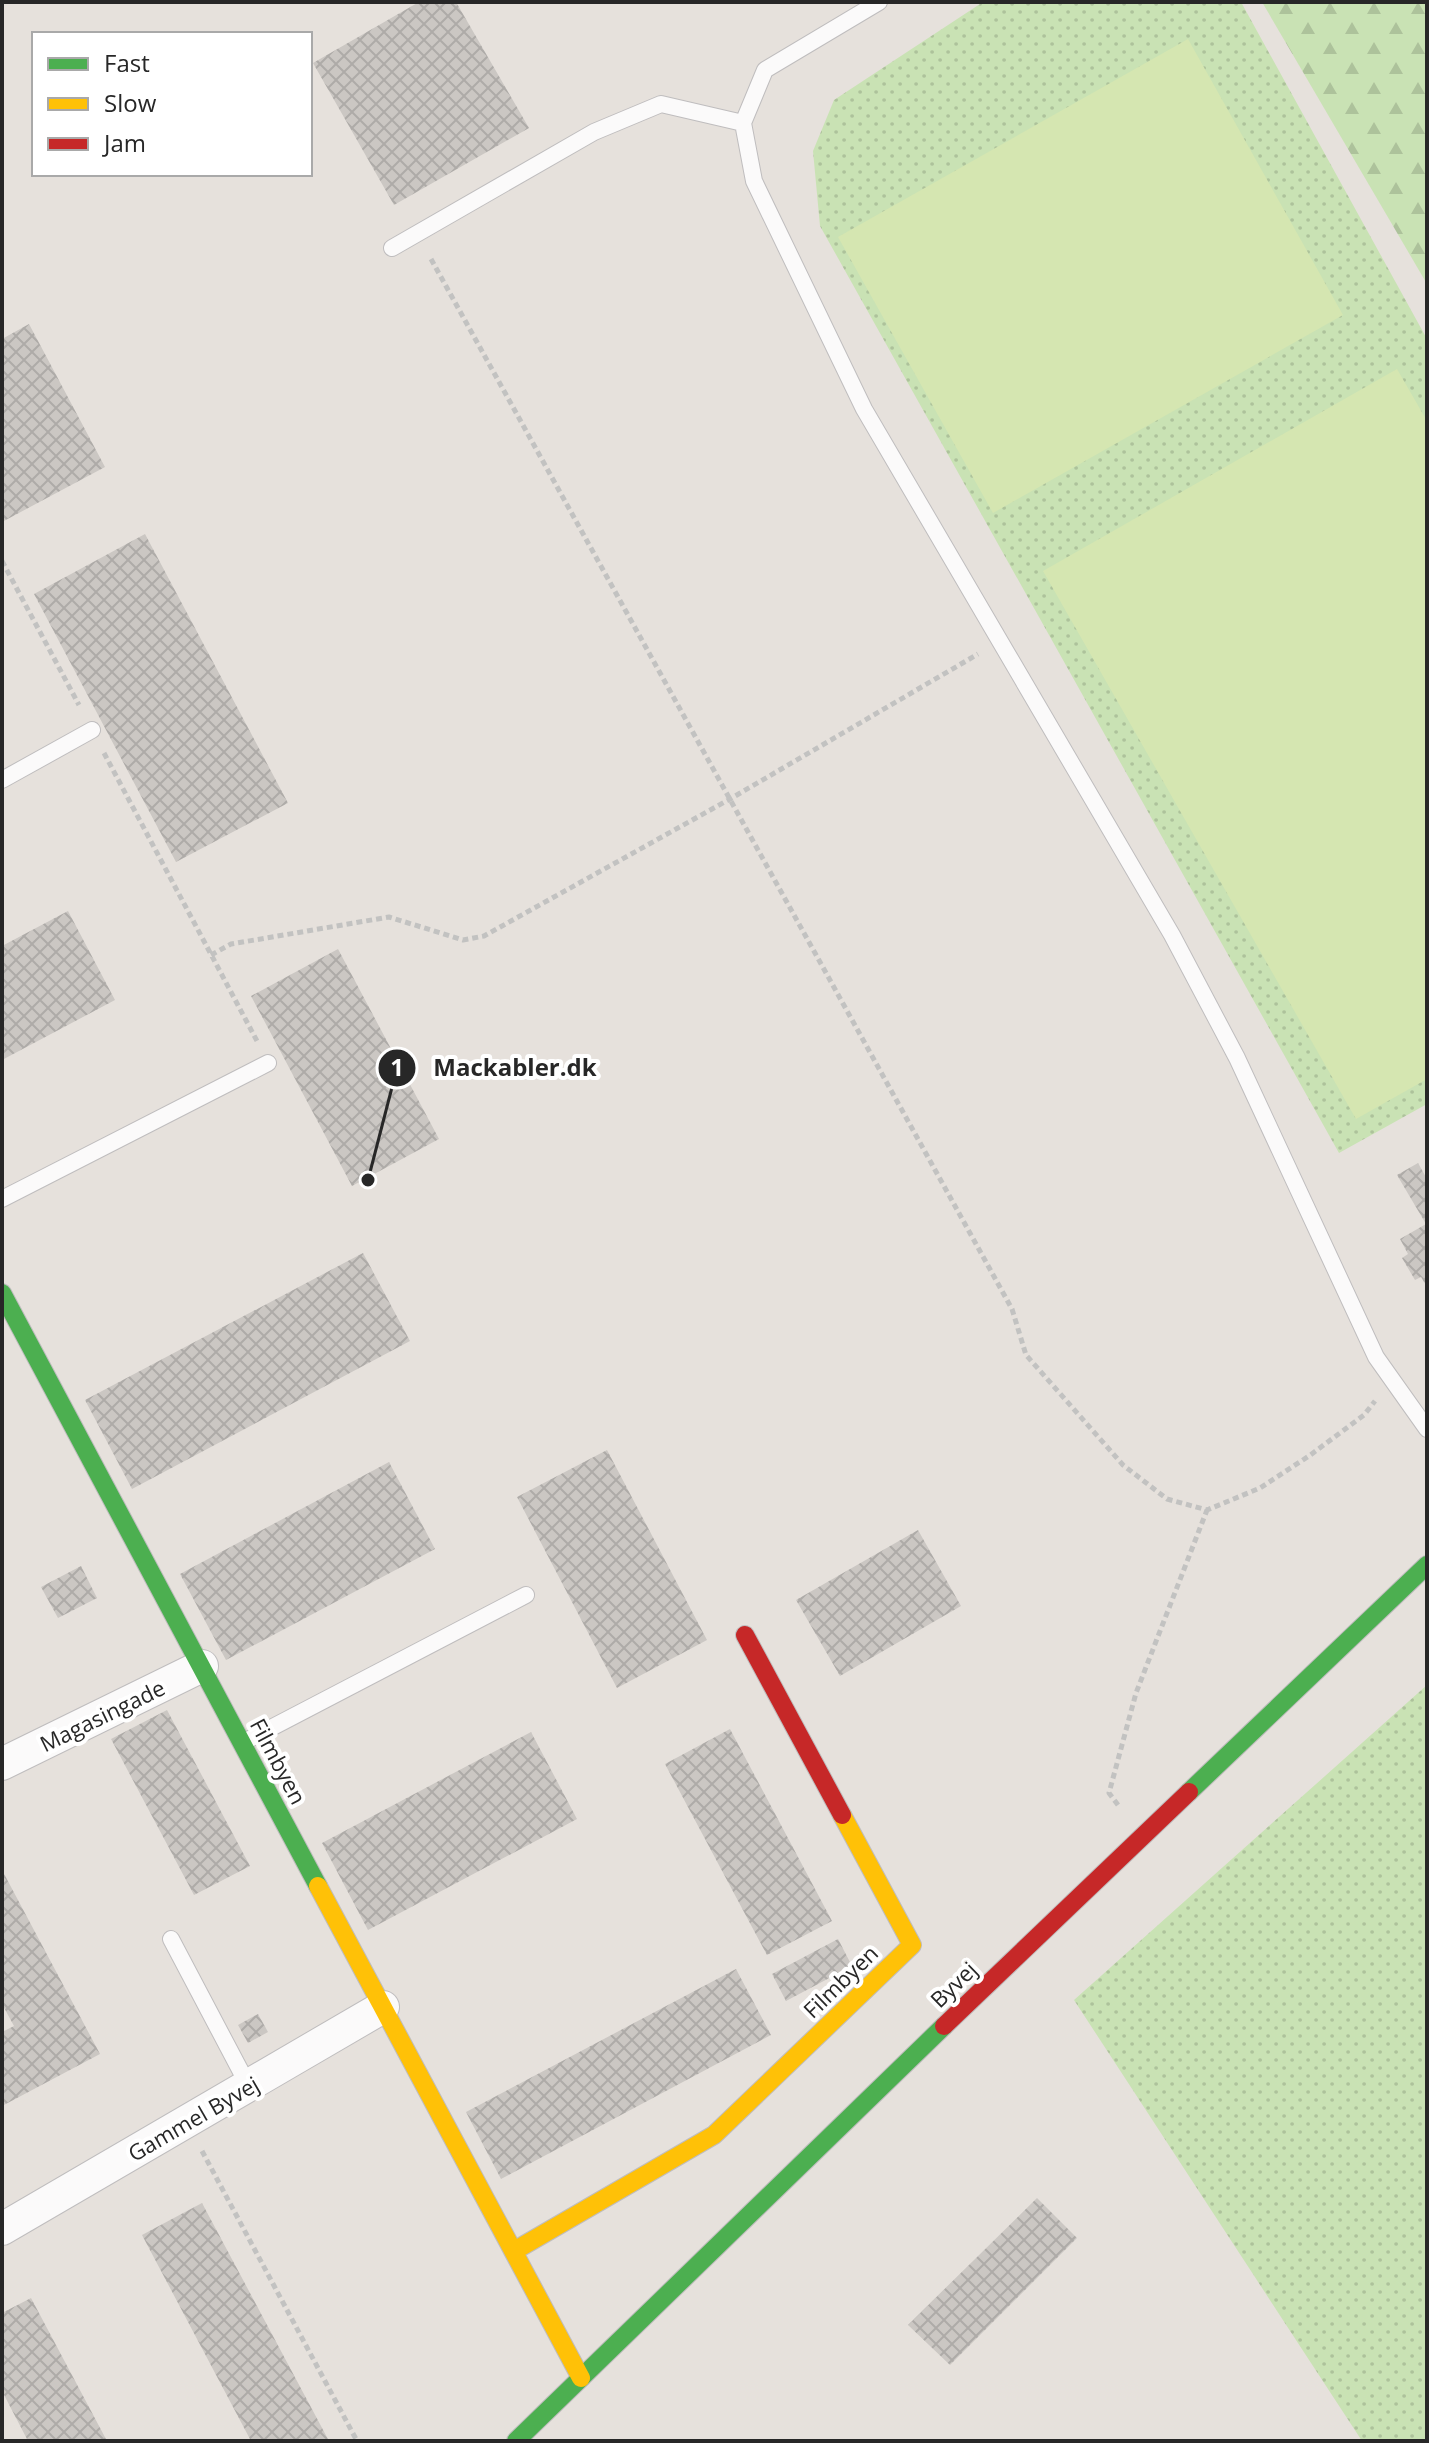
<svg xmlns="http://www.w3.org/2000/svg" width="1429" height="2443" font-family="'Open Sans',sans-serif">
	<defs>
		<pattern id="grass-dots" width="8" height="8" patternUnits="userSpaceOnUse" patternTransform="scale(2)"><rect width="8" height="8" fill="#c9e2b4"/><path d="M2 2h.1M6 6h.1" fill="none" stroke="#adc29b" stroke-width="1.8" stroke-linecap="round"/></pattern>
		<pattern id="forest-firs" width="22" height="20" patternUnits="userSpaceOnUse" patternTransform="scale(2)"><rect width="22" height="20" fill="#c9e2b4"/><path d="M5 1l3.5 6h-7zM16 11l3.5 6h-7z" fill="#adc29b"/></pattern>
		<pattern id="building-cross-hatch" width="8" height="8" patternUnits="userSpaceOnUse" patternTransform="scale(2)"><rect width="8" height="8" fill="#cbc7c3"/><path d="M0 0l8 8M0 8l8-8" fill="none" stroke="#aeaba8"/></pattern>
	</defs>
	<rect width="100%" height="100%" fill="#e6e1dc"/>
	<path fill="url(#grass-dots)" d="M 983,2 L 1241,2 L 1427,339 L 1427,1104 L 1339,1153 L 820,226 L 813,151 L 834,100 Z
		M 1427,1685 L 1427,2441 L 1362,2441 L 1074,2000 Z"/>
	<path fill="url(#forest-firs)" d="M 1262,2 L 1427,2 L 1427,284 Z"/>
	<path fill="#d5e6b1" d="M 1188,39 L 1343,315 L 993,513 L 838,237 Z
		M 1397,369 L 1427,421 L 1427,1079 L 1356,1119 L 1043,571 Z"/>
	<path fill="url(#building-cross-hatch)" d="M 419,2 L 456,2 L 529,128 L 394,205 L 313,63 Z
		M 29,324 L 105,467 L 2,522 L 2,339 Z
		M 145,534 L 288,803 L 176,862 L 34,594 Z
		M 68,911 L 115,1000 L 2,1060 L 2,946 Z
		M 338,949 L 439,1139 L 352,1186 L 251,996 Z
		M 1418,1163 L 1427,1179 L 1427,1287 L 1421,1277 L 1415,1280 L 1402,1258 L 1408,1254 L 1400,1239 L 1426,1224 L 1397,1175 Z
		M 363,1253 L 410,1341 L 132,1489 L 85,1400 Z
		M 607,1450 L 707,1640 L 617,1688 L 517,1497 Z
		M 389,1462 L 435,1549 L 226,1660 L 180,1574 Z
		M 918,1530 L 961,1606 L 840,1676 L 796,1600 Z
		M 81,1566 L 97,1598 L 58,1618 L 41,1587 Z
		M 167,1710 L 250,1866 L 194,1895 L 111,1739 Z
		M 730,1729 L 832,1921 L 767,1955 L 665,1764 Z
		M 531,1732 L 577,1819 L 368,1930 L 322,1843 Z
		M 2,1870 L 100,2054 L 2,2106 L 2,2032 L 14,2026 L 2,2004 Z
		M 838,1939 L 852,1966 L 786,2001 L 772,1974 Z
		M 736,1969 L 771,2035 L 501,2179 L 466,2112 Z
		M 258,2014 L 268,2032 L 248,2043 L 238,2025 Z
		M 1037,2198 L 1077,2238 L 950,2365 L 908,2325 Z
		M 202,2203 L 329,2441 L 251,2441 L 142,2235 Z
		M 31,2298 L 107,2441 L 28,2441 L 2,2391 L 2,2313 Z"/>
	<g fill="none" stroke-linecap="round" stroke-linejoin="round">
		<defs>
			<path id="lane" d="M 879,2 L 765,70 L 743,123 L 754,181 L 864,409 L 1172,935 L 1237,1058 L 1376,1357 L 1427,1429
				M 392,248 L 594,132 L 661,104 L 743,123
				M 2,780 L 92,730
				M 2,1199 L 268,1063
				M 244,1742 L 526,1595
				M 171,1939 L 248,2085"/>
			<path id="street" d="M 2,1764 L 202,1666
				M 2,2229 L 383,2007"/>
			<path id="fast" d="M 2,1293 L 318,1886
				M 1189,1792 L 1427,1565
				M 516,2441 L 944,2026"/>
			<path id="slow" d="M 318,1886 L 581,2378
				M 514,2251 L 714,2135 L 912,1945 L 842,1815"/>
			<path id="jam" d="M 745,1635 L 842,1815
				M 944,2026 L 1189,1792"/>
		</defs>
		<use href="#lane" stroke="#bfbdbe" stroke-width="18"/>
		<use href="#street" stroke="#bfbdbe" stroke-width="34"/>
		<use href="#fast" stroke="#bfbdbe" stroke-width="20"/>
		<use href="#slow" stroke="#bfbdbe" stroke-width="20"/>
		<use href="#jam" stroke="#bfbdbe" stroke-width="20"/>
		<path stroke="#c2c2c1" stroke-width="5" stroke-dasharray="6 4" stroke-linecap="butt" d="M 431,259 L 1012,1309 L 1026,1355 L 1123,1465 L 1167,1499 L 1207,1510 L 1260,1488 L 1309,1456 L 1364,1415 L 1375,1401
			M 2,561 L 79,705
			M 104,753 L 257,1041
			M 211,955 L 231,944 L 389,917 L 463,940 L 484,936 L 730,799 L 978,654
			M 1118,1805 L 1109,1793 L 1136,1693 L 1207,1510
			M 202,2151 L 357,2441"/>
		<use href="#lane" stroke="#fbfafa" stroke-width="16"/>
		<use href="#street" stroke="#fbfafa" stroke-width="32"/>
		<use href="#fast" stroke="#4caf50" stroke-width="18"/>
		<use href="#slow" stroke="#ffc107" stroke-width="18"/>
		<use href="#jam" stroke="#c62828" stroke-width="18"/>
	</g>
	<g text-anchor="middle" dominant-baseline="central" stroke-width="8" stroke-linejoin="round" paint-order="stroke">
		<g font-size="22" fill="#272727" stroke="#fff">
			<text transform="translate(102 1715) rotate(-26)">Magasingade</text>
			<text transform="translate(279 1761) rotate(62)">Filmbyen</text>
			<text transform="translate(840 1981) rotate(-44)">Filmbyen</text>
			<text transform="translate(953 1984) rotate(-44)">Byvej</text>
			<text transform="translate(193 2118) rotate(-30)">Gammel Byvej</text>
		</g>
	</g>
	<path fill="none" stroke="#272727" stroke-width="3" d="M368 1180L397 1068"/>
	<g fill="#272727" stroke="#fff" stroke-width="3">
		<circle cx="368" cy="1180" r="8"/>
		<circle cx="397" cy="1068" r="20"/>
	</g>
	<g font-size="24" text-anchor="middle" font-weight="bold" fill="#fff">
		<text x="397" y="1076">1</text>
	</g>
	<g font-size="24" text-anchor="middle" font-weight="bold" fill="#272727" stroke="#fff" stroke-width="8" stroke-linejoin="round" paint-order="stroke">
		<text x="515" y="1076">Mackabler.dk</text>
	</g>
	<rect width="1429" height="2443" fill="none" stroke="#272727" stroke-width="8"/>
	<rect x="32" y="32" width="280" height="144" fill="#ffffff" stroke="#a9a9a9" stroke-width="2"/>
	<rect x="48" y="58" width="40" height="12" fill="#4caf50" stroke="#a9a9a9" stroke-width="2"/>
	<text x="104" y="72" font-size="24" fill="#272727">Fast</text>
	<rect x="48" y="98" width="40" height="12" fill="#ffc107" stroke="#a9a9a9" stroke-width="2"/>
	<text x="104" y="112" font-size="24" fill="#272727">Slow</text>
	<rect x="48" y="138" width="40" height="12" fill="#c62828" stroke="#a9a9a9" stroke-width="2"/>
	<text x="104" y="152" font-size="24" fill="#272727">Jam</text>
</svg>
